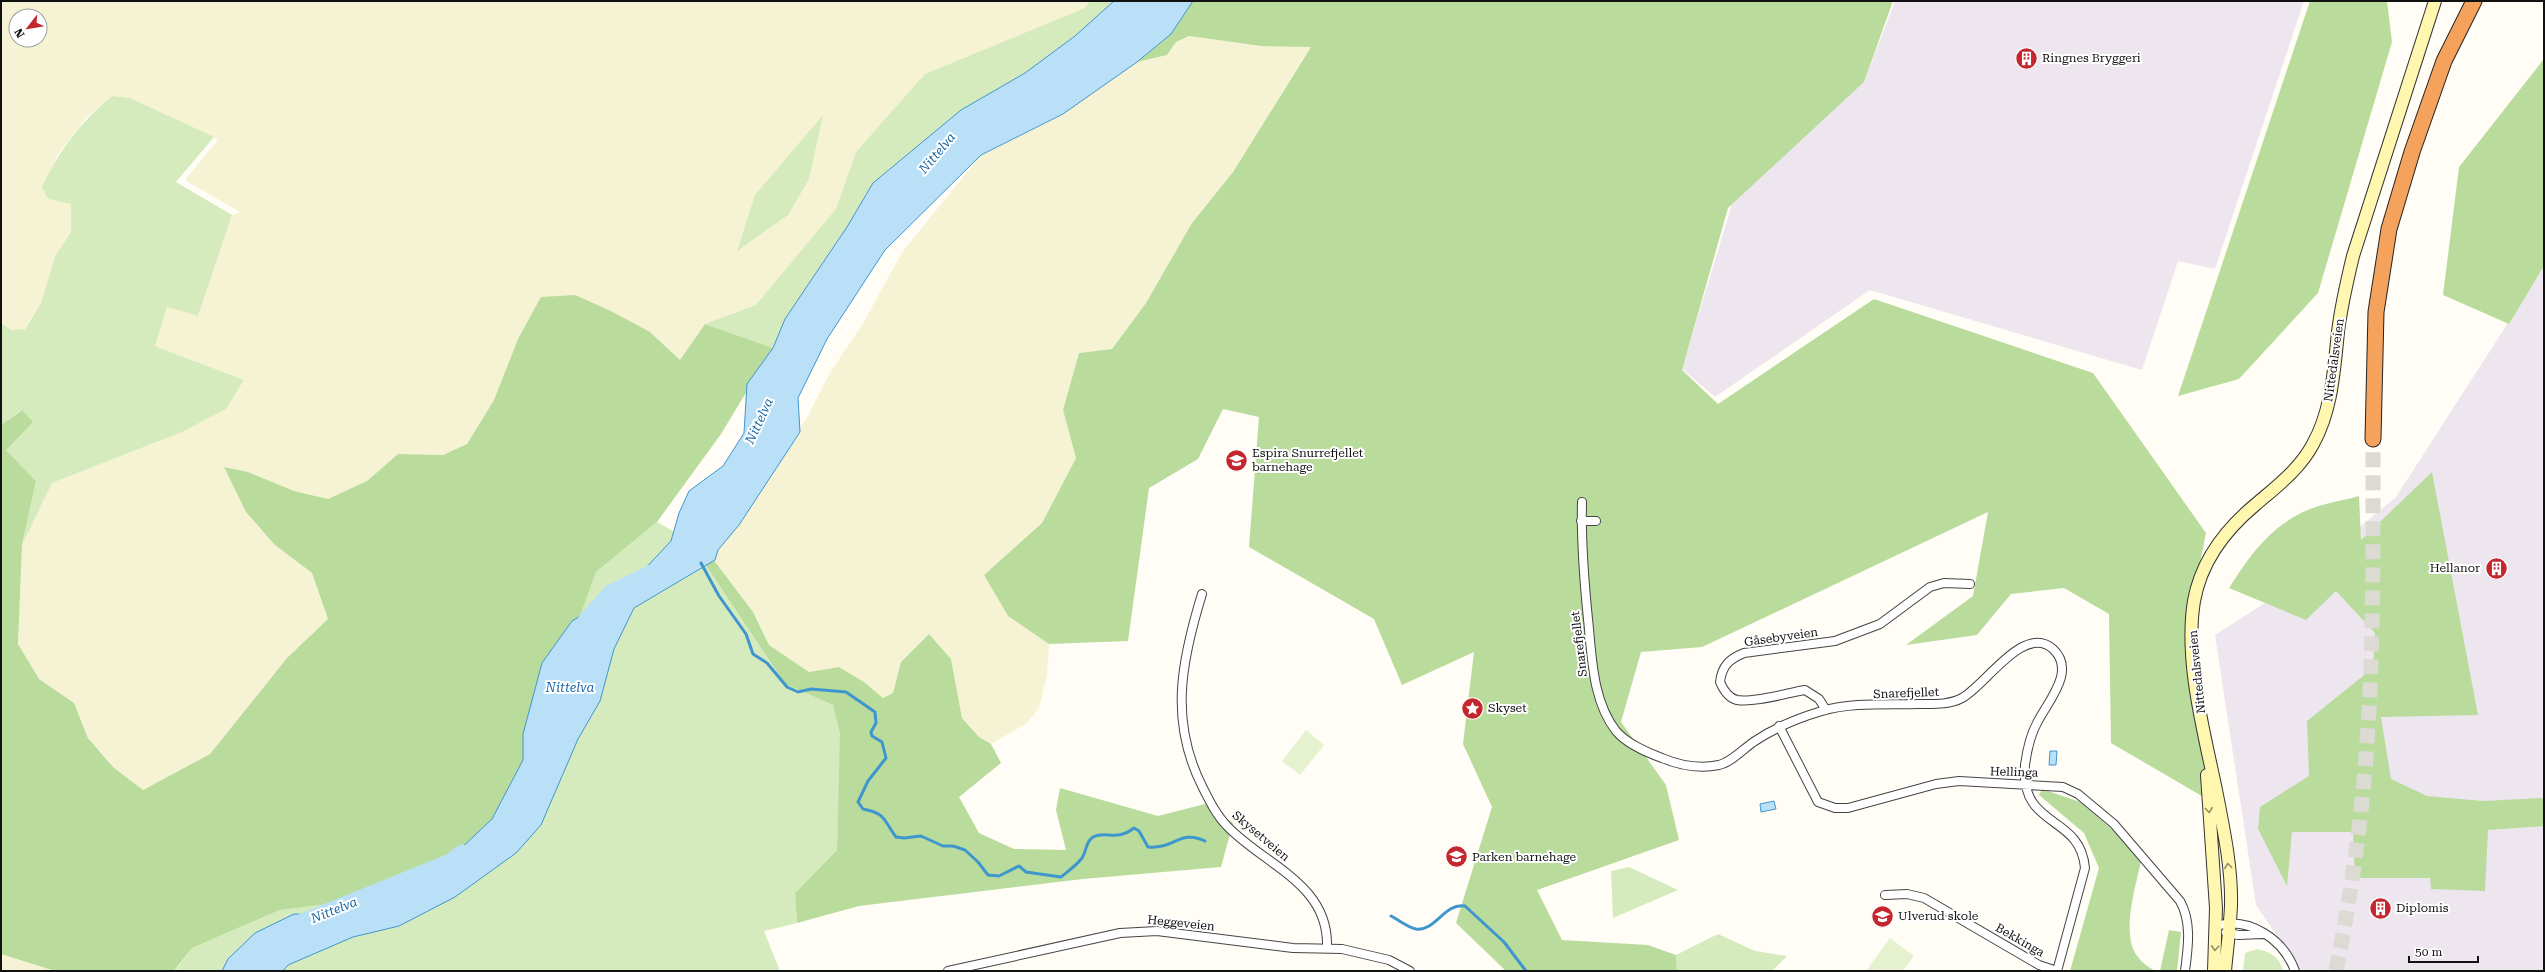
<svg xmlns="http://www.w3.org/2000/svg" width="2545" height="972" font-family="'Roboto Serif',serif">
	<rect width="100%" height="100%" fill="#fffdf5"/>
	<path fill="#eee6ef" d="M 1895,1 L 2304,1 L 2215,269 L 2178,261 L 2142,370 L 1870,290 L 1715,397 L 1682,369 L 1733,201 L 1864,82 Z
		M 2544,267 L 2544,971 L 2301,971 L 2256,905 L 2215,635 L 2276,596 L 2396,497 Z"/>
	<path fill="#f6f3d4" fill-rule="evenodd" d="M 1,1 L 1114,1 L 794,306 L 705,324 L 680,360 L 650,332 L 518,339 L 494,400 L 467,444 L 443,455 L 398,454 L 367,481 L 328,499 L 294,491 L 275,545 L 312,573 L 328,619 L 287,658 L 210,754 L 143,790 L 113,767 L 88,737 L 74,703 L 39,679 L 18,644 L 22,545 L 52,483 L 182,432 L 226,409 L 244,380 L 155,346 L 167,307 L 198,316 L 232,215 L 240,212 L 185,180 L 218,140 L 130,98 L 112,96 L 85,119 L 56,157 L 48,199 L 71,204 L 71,232 L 55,256 L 41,303 L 24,329 L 11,330 L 1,323 ZM 16,16 L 40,16 L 40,40 L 16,40 Z
		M 1189,36 L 1261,46 L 1311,46 L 1233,172 L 1192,223 L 1146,303 L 1112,349 L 1079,353 L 1063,410 L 1076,458 L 1042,523 L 984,575 L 1008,616 L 1049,644 L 1047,675 L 1039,708 L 1027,723 L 991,744 L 979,737 L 962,718 L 951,659 L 929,634 L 901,662 L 893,693 L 883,698 L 864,682 L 839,667 L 809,672 L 769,645 L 753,612 L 710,555 L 806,419 L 831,371 L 862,325 L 903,251 L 981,155 L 1063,114 L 1137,62 L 1167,55 L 1176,42 Z
		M 1,954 L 55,971 L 1,971 Z"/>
	<path fill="#d5ebbd" d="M 1090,1 L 1114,1 L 1075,36 L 1025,73 L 961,110 L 873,183 L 847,227 L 785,319 L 773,348 L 705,324 L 756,305 L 836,209 L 856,152 L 925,74 L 1085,8 Z
		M 112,96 L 130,98 L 214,137 L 176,182 L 232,215 L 198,316 L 167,307 L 155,346 L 244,380 L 226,409 L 182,432 L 52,483 L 22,545 L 36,481 L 6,450 L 21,410 L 1,425 L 1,323 L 11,330 L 25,329 L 41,303 L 55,256 L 71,232 L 71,204 L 48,199 L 42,187 C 61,148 78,125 112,96 Z
		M 823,115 L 809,179 L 788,215 L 737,251 L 755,195 Z
		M 657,522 L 689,540 L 785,684 L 833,705 L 841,733 L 837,850 L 795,893 L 797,923 L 764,931 L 780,971 L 175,971 L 192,948 L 280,910 L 353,901 L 573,636 L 596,572 Z
		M 1629,867 L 1678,890 L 1613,918 L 1611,871 Z
		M 1718,934 L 1755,951 L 1787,956 L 1772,971 L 1677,971 L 1676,955 Z
		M 2257,949 C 2269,951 2281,958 2283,971 L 2243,971 L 2245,953 Z"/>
	<path fill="#b9dc9c" d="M 1193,1 L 1893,1 L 1864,82 L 1728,208 L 1682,370 L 1718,404 L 1874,299 L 2093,373 L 2206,533 L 2197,578 L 2192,636 L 2219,806 L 2111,743 L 2109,614 L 2064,588 L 2011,594 L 1977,635 L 1906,645 L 1973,596 L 1988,512 L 1702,647 L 1641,652 L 1621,722 L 1666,785 L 1679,840 L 1537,890 L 1562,940 L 1648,945 L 1676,955 L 1677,971 L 1506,971 L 1456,923 L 1492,807 L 1463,744 L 1474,652 L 1402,685 L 1374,619 L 1249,547 L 1259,417 L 1223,409 L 1198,459 L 1149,488 L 1128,641 L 1049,644 L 1008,616 L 984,575 L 1042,523 L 1076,458 L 1063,410 L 1079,353 L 1112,349 L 1146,303 L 1192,223 L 1233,172 L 1311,47 L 1261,46 L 1189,36 L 1176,42 L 1167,55 L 1137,62 L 1171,34 Z
		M 2310,1 L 2387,1 L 2392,42 L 2318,293 L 2239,379 L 2178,396 Z
		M 2544,59 L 2544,266 L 2509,324 L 2443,295 L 2459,167 Z
		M 575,295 L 611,311 L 650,332 L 680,360 L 705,324 L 773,348 L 721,434 L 657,522 L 596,572 L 511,809 L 451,862 L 353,901 L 280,910 L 192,948 L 174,971 L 55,971 L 1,954 L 1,425 L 22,410 L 33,422 L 6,450 L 36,481 L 22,545 L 18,644 L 39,679 L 74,703 L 88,738 L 113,767 L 143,790 L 210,754 L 287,658 L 328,619 L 312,573 L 275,545 L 246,512 L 224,467 L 248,472 L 294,491 L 328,499 L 367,481 L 398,454 L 443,455 L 467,444 L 494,400 L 518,339 L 541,297 Z
		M 2432,472 L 2478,715 L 2381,717 L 2391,779 L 2427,796 L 2483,801 L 2544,798 L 2544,826 L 2488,830 L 2485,891 L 2431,889 L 2430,878 L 2355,878 L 2353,832 L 2292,832 L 2287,886 L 2258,829 L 2260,807 L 2309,776 L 2307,721 L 2373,668 L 2375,633 L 2336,591 L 2306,620 L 2229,588 C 2249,557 2268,529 2303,512 C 2319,504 2341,501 2359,496 L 2361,540 Z
		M 689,540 L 710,555 L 753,612 L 769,645 L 809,672 L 839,667 L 864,682 L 883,698 L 893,693 L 901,662 L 929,634 L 951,659 L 962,718 L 979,737 L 991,744 L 1001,763 L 959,797 L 979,833 L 1014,849 L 1066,850 L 1056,810 L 1060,788 L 1158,816 L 1205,804 L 1233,823 L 1221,867 L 1083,879 L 859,906 L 797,923 L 795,893 L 837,850 L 840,733 L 833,705 L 785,684 Z
		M 2042,789 L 2080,802 L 2114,831 L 2141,861 C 2136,886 2120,936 2138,957 C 2142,963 2149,967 2155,971 L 2070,971 L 2099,868 L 2084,833 L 2039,795 Z
		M 2169,930 L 2181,932 L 2177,971 L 2160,971 Z"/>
	<path fill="#e6f2cf" d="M 1306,730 L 1324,745 L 1300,775 L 1282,761 Z
		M 1890,938 L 1914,956 L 1903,971 L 1866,971 Z"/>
	<path fill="#b9e0f7" stroke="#3f96cf" d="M 1114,1 L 1193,1 L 1171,34 L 1137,62 L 1063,114 L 981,155 L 885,250 L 827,339 L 798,398 L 800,432 L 739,525 L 718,550 L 715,560 L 634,608 L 614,649 L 600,701 L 578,739 L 541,825 L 516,853 L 455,897 L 399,926 L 353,937 L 288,965 L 283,971 L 222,971 L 228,959 L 255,933 L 294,914 L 321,915 L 438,870 L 492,819 L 523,760 L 523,734 L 542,663 L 572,621 L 626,589 L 671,541 L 679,513 L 689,491 L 723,466 L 744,433 L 747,384 L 773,348 L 785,319 L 847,227 L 873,183 L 961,110 L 1025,73 L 1075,36 Z
		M 2050,751 L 2057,751 L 2056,765 L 2049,765 Z
		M 1774,801 L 1776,809 L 1761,812 L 1760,804 Z"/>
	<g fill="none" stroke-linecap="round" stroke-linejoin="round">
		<path stroke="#3f96cf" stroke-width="3" d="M 701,563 L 719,596 L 746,634 L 753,654 L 767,663 L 787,687 L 798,692 L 811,689 L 846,692 L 875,712 L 876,723 L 871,732 L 872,736 L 882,742 L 886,758 L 868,781 L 858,802 L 863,809 C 886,813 884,821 896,837 L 904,838 L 921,836 L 943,846 L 953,846 L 965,850 L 978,862 L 988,875 L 999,876 L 1019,866 L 1026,872 L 1061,877 C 1068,871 1076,866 1082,858 C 1087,851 1085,842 1093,837 C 1106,830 1116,842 1134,828 L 1139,831 L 1148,847 C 1175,849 1180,829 1205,841
			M 1391,916 C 1399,920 1407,927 1416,929 C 1435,932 1445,902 1465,906 L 1504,942 L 1526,971"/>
		<path stroke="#b9e0f7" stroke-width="17" d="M 586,621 L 611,593 L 652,573
			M 298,924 L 451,862 L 462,853"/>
		<path stroke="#dbdad3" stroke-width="15" stroke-dasharray="15 8" stroke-linecap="butt" d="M 2336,971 C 2351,896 2362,819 2367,743 C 2374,642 2373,540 2373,439"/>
		<defs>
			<path id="street" d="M 1582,502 C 1581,541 1584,580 1588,619 C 1592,656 1592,700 1616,731 C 1626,743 1648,753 1662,758 C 1681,766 1699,769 1719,765 C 1732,762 1744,748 1755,741 C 1776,727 1798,718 1822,711 C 1852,702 1888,705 1919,704 C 1934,704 1949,705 1962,698 C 1986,685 2024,623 2053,649 C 2077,671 2047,702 2037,723 C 2030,736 2027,750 2025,765 C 2020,830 2080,813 2085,868 L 2057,971
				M 1581,521 L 1596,521
				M 1202,594 C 1181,662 1169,722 1203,788 C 1210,802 1217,816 1228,827 C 1266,866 1329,884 1327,947
				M 1826,710 L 1819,699 L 1805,690 C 1787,693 1754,703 1737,700 C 1728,698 1723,689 1720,682 C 1722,666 1729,659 1744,653 L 1835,641 L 1880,624 L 1930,587 L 1944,583 L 1970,584
				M 1779,726 L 1818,802 L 1835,808 L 1848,808 L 1936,784 L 1959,781 L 2063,787 L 2078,794 L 2114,824 L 2180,901 C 2192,922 2188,948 2185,971
				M 1885,895 L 1907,894 L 1924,898 L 2039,965 L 2057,971
				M 2216,926 C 2250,916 2284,940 2295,971
				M 2226,932 L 2238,935 L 2264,934
				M 948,971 L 1120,933 L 1157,931 L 1293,948 L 1342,949 L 1389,960 L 1410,971"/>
			<path id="secondary" d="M 2207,775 L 2216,908 L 2214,971
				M 2225,971 C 2227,949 2230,927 2231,906 C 2232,869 2224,831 2217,795 C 2205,735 2184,662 2194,601 C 2201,562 2225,530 2255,505 C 2276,487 2300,469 2313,444 C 2332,410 2334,370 2338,332 C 2341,306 2347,281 2353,256 L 2435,1"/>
			<path id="highway" d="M 2373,439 L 2376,312 L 2389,229 L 2412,152 L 2444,61 L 2474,1"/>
		</defs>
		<use href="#street" stroke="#444" stroke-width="10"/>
		<use href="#secondary" stroke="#333" stroke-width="14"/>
		<use href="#highway" stroke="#222" stroke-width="17"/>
		<use href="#street" stroke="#fff" stroke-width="8"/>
		<use href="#secondary" stroke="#fff6b0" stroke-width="12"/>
		<use href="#highway" stroke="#f5a25d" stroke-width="15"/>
	</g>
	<defs><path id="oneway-chevron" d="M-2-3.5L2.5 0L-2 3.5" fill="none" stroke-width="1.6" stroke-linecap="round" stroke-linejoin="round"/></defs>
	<g stroke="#948f68">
		<use href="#oneway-chevron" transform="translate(2209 810) rotate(83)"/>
		<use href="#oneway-chevron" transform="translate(2228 866) rotate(-97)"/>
		<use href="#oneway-chevron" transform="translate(2215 948) rotate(93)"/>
	</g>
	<defs>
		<symbol id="building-disc" viewBox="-11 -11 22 22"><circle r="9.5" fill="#c4262e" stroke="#fff"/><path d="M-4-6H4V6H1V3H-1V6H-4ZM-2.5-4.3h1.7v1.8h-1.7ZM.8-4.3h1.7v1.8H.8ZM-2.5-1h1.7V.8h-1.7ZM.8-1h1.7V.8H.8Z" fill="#fff"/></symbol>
		<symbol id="school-disc" viewBox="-11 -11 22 22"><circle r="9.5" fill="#c4262e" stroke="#fff"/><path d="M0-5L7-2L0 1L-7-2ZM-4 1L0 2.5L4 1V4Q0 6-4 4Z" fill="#fff"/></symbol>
		<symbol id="sight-disc" viewBox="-11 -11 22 22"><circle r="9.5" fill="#c4262e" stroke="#fff"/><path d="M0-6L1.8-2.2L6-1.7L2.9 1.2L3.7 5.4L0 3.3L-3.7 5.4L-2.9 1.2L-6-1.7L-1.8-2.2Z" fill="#fff"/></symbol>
	</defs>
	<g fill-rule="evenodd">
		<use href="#building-disc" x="2014" y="46" width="25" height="25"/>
		<use href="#school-disc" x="1224" y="448" width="25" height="25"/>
		<use href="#building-disc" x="2484" y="556" width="25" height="25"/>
		<use href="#sight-disc" x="1460" y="696" width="25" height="25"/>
		<use href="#school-disc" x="1444" y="844" width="25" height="25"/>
		<use href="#building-disc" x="2368" y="896" width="25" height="25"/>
		<use href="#school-disc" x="1870" y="904" width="25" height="25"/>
	</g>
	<g text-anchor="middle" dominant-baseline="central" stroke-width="4" stroke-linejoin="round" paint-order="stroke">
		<g font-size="12" fill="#111" stroke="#fff" text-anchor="start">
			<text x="2042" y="58">Ringnes Bryggeri</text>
			<text x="1252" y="453">Espira Snurrefjellet<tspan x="1252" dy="14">barnehage</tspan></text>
			<text x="2480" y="568" text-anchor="end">Hellanor</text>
			<text x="1488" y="708">Skyset</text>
			<text x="1472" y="857">Parken barnehage</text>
			<text x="2396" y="908">Diplomis</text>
			<text x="1898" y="916">Ulverud skole</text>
		</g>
		<g font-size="12" fill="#111" stroke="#fff">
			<text transform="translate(2334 360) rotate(-82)">Nittedalsveien</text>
			<text transform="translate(1781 637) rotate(-8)">Gåsebyveien</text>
			<text transform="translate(1579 644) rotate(-97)">Snarefjellet</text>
			<text transform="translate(2197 672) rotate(-96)">Nittedalsveien</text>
			<text transform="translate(1906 693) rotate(-2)">Snarefjellet</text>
			<text transform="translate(2014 772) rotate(2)">Hellinga</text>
			<text transform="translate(1261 836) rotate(40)">Skysetveien</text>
			<text transform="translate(1181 923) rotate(6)">Heggeveien</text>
			<text transform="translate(2020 940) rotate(30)">Bekkinga</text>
		</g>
		<g font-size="13" font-style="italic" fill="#1768a6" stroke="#fff">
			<text transform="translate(937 153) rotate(-50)">Nittelva</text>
			<text transform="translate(759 421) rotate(-65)">Nittelva</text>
			<text x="570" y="687">Nittelva</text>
			<text transform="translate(334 910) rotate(-22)">Nittelva</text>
		</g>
	</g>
	<rect width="2545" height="972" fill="none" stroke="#111111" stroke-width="4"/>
	<g transform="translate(28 28) rotate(239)"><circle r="19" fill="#ffffff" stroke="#a0a0a0"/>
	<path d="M0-3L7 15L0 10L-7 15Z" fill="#c4262e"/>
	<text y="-6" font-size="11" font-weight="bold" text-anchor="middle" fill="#111111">N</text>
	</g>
	<path d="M2409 956v6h69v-6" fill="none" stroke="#111111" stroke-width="2"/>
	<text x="2415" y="956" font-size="12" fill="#111111" stroke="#ffffff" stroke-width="3" paint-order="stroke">50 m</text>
</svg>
